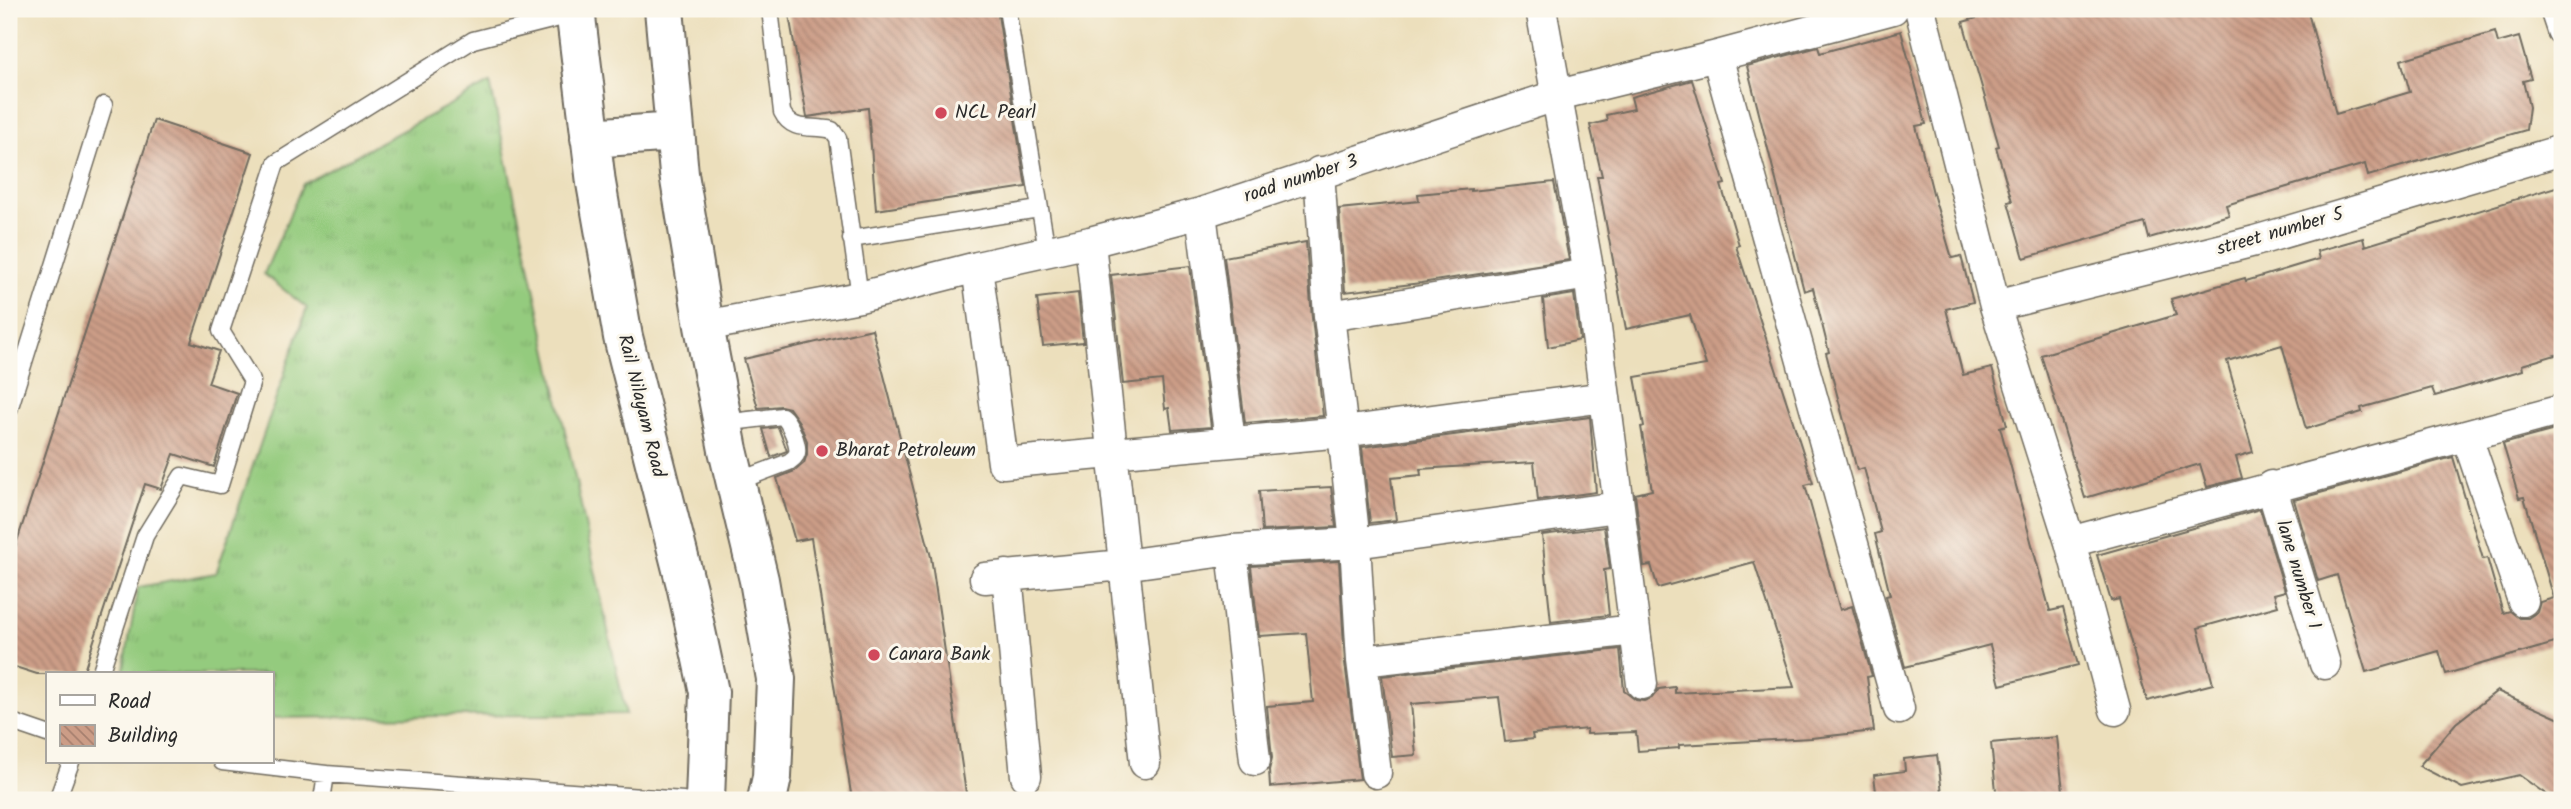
<svg xmlns="http://www.w3.org/2000/svg" width="2571" height="809" font-family="Kalam,sans-serif">
	<defs>
		<pattern id="grass-tufts" width="24" height="20" patternUnits="userSpaceOnUse" patternTransform="scale(1.75)"><rect width="24" height="20" fill="#94cb7e"/><path d="M3 7l-1-3M5 7V3M7 7l1-3M15 17l-1-3M17 17v-4M19 17l1-3" fill="none" stroke="#80ae6d"/></pattern>
		<pattern id="building-back-hatch" width="6" height="6" patternUnits="userSpaceOnUse" patternTransform="scale(1.75)"><rect width="6" height="6" fill="#cc9d87"/><path d="M-1 5l2 2M0 0l6 6M5-1l2 2" fill="none" stroke="#a6806f"/></pattern>
	</defs>
	<rect width="100%" height="100%" fill="#fbf7ec"/>
	<filter id="ink" filterUnits="userSpaceOnUse"><feTurbulence type="fractalNoise" baseFrequency=".0143" numOctaves="2"/><feDisplacementMap in="SourceGraphic" scale="14" xChannelSelector="R" yChannelSelector="G"/><feConvolveMatrix kernelMatrix="1 2 1 2 8 2 1 2 1" color-interpolation-filters="sRGB"/></filter>
	<filter id="wash" filterUnits="userSpaceOnUse"><feTurbulence type="fractalNoise" baseFrequency=".00686" numOctaves="4" result="noise"/><feDisplacementMap in="SourceGraphic" scale="28" xChannelSelector="R" yChannelSelector="G"/><feGaussianBlur stdDeviation="1.57" result="paint"/><feColorMatrix in="noise" values="0 0 0 0 0 0 0 0 0 0 0 0 0 0 0 0 0 1.4 0 .05"/><feComposite in="paint" operator="in"/></filter>
	<g filter="url(#wash)">
		<rect width="100%" height="100%" fill="#ecdfbc"/>
		<path fill="url(#grass-tufts)" stroke="#607b54" stroke-width="2" d="M 490,83 L 626,714 L 271,718 L 271,674 L 123,674 L 138,587 L 216,573 L 307,308 L 264,274 L 303,184 Z"/>
		<g id="blocks">
			<path fill="url(#building-back-hatch)" d="M 788,9 L 997,9 L 1026,187 L 876,210 L 868,108 L 807,117 Z
				M 2008,9 L 2307,9 L 2336,114 L 2410,92 L 2401,60 L 2495,32 L 2498,43 L 2519,37 L 2531,79 L 2523,81 L 2529,107 L 2526,130 L 2368,176 L 2365,164 L 2226,205 L 2229,215 L 2149,238 L 2145,223 L 2024,258 L 2008,202 L 2012,201 L 1996,147 L 1999,146 L 1963,22 Z
				M 1901,31 L 1926,124 L 1916,126 L 1934,197 L 1952,258 L 1961,256 L 1973,302 L 1946,309 L 1963,375 L 1992,368 L 2007,425 L 2000,427 L 2050,611 L 2063,608 L 2078,665 L 2000,685 L 1990,645 L 1905,667 L 1886,596 L 1890,595 L 1875,534 L 1881,532 L 1864,468 L 1857,470 L 1826,353 L 1829,352 L 1813,288 L 1804,291 L 1747,66 L 1818,47 L 1820,53 Z
				M 1692,80 L 1725,184 L 1721,185 L 1739,245 L 1736,246 L 1813,483 L 1805,485 L 1840,610 L 1852,606 L 1872,676 L 1867,677 L 1874,731 L 1811,738 L 1679,745 L 1679,748 L 1638,751 L 1636,732 L 1587,734 L 1587,729 L 1532,734 L 1533,739 L 1505,742 L 1499,697 L 1411,704 L 1416,755 L 1392,757 L 1382,676 L 1620,649 L 1624,691 L 1636,700 L 1644,701 L 1652,698 L 1659,689 L 1675,687 L 1675,693 L 1794,687 L 1754,562 L 1658,588 L 1651,565 L 1644,566 L 1635,494 L 1652,490 L 1641,427 L 1644,426 L 1635,377 L 1706,365 L 1690,315 L 1626,329 L 1597,176 L 1602,176 L 1590,125 L 1607,121 L 1606,115 L 1634,109 L 1631,97 Z
				M 154,120 L 253,153 L 191,342 L 219,351 L 208,383 L 237,393 L 214,467 L 174,454 L 161,489 L 145,484 L 83,674 L 37,674 L 9,665 L 9,566 Z
				M 1554,182 L 1569,260 L 1421,283 L 1345,292 L 1339,209 L 1419,201 L 1418,194 L 1471,189 L 1471,191 Z
				M 2562,185 L 2562,353 L 2522,365 L 2523,370 L 2435,396 L 2432,388 L 2361,408 L 2362,412 L 2306,429 L 2282,345 L 2227,361 L 2253,452 L 2236,457 L 2242,478 L 2207,487 L 2200,464 L 2085,498 L 2041,355 L 2176,315 L 2171,299 L 2245,278 L 2246,281 L 2319,259 L 2317,251 L 2363,238 L 2365,246 Z
				M 1306,242 L 1312,318 L 1323,416 L 1245,423 L 1224,257 Z
				M 1190,266 L 1211,427 L 1172,430 L 1169,408 L 1165,409 L 1162,380 L 1123,384 L 1111,275 Z
				M 1078,293 L 1083,342 L 1043,346 L 1037,298 Z
				M 1574,294 L 1580,340 L 1548,347 L 1543,299 Z
				M 872,329 L 931,557 L 967,800 L 852,800 L 811,538 L 795,541 L 777,478 L 795,471 L 804,463 L 807,454 L 807,441 L 799,422 L 789,408 L 781,406 L 758,408 L 744,359 Z
				M 1590,417 L 1596,492 L 1538,500 L 1534,462 L 1420,469 L 1421,475 L 1391,478 L 1396,520 L 1370,523 L 1362,447 Z
				M 778,427 L 787,451 L 771,457 L 763,429 Z
				M 2562,428 L 2562,641 L 2446,674 L 2439,651 L 2366,672 L 2337,575 L 2318,581 L 2294,500 L 2453,457 L 2483,559 L 2487,558 L 2503,613 L 2510,611 L 2519,618 L 2528,618 L 2537,612 L 2540,602 L 2554,598 L 2524,497 L 2519,498 L 2503,444 Z
				M 1331,487 L 1336,527 L 1262,531 L 1259,491 Z
				M 2260,509 L 2285,591 L 2274,594 L 2278,606 L 2198,628 L 2213,684 L 2147,701 L 2119,599 L 2111,601 L 2097,555 Z
				M 1604,527 L 1610,569 L 1604,570 L 1609,615 L 1551,622 L 1542,535 Z
				M 1339,561 L 1345,663 L 1360,779 L 1270,787 L 1269,770 L 1272,758 L 1267,706 L 1313,702 L 1306,633 L 1259,636 L 1251,566 Z
				M 2497,691 L 2562,720 L 2562,800 L 2554,800 L 2519,775 L 2462,788 L 2419,766 L 2456,723 Z
				M 2057,737 L 2064,800 L 1997,800 L 1991,743 Z
				M 1937,755 L 1943,800 L 1877,800 L 1874,775 L 1905,771 L 1904,759 Z"/>
		</g>
	</g>
	<g filter="url(#ink)">
		<use href="#blocks" fill-opacity="0" stroke="#6f6a5e" stroke-width="2"/>
		<g fill="none" stroke-linecap="round" stroke-linejoin="round">
			<defs>
				<path id="lane" d="M 770,9 L 782,112 C 792,133 812,125 832,130 L 838,138 L 860,297
					M 1007,9 L 1047,251
					M 851,239 L 1039,209
					M 9,410 L 104,105
					M 723,423 L 782,416 C 789,421 799,444 797,453 C 796,457 793,459 789,462 L 736,482
					M 100,674 L 145,536 L 182,476 L 220,485 L 252,381 L 221,331 L 276,163 L 473,40 L 575,14
					M 9,721 L 47,734
					M 222,762 L 326,774 L 683,800
					M 57,800 L 71,762
					M 322,800 L 326,774"/>
				<path id="street" d="M 1541,9 L 1589,274 L 1642,684
					M 1920,9 L 1995,306 L 2070,542 L 2115,710
					M 2555,9 L 2562,30
					M 1717,56 L 1899,709
					M 1319,172 L 1329,316 L 1343,432 L 1355,543 L 1362,661 L 1376,773
					M 1201,213 L 1230,441
					M 1090,242 L 1145,763
					M 977,267 L 1003,463 L 1343,432 L 1605,397
					M 1995,306 L 2255,241 L 2562,150
					M 1329,316 L 1589,274
					M 704,326 L 860,297 L 977,267 L 1090,242 L 1201,213 L 1558,95 L 1717,56 L 1893,9
					M 2467,437 L 2523,601
					M 2271,486 L 2325,664
					M 2070,542 L 2562,410
					M 1232,550 L 1255,760
					M 1007,575 L 1026,776
					M 985,578 L 1123,565 L 1232,550 L 1355,543 L 1618,507
					M 1362,661 L 1635,630"/>
				<path id="primary" d="M 575,9 L 596,183 L 623,337 L 687,589 L 709,692 L 705,800
					M 664,9 L 679,174 L 704,326 L 728,450 L 759,580 L 776,679 L 772,777 L 767,800
					M 590,138 L 675,132"/>
			</defs>
			<use href="#lane" stroke="#6f6a5e" stroke-width="19"/>
			<use href="#street" stroke="#6f6a5e" stroke-width="33"/>
			<use href="#primary" stroke="#6f6a5e" stroke-width="42"/>
			<use href="#lane" stroke="#fff" stroke-width="16"/>
			<use href="#street" stroke="#fff" stroke-width="30"/>
			<use href="#primary" stroke="#fff" stroke-width="38"/>
		</g>
	</g>
	<g fill="#d1495b" stroke="#fbf7ec" stroke-width="2.5">
		<circle cx="941" cy="113" r="7"/>
		<circle cx="822" cy="451" r="7"/>
		<circle cx="874" cy="655" r="7"/>
	</g>
	<g text-anchor="middle" dominant-baseline="central" stroke-width="6" stroke-linejoin="round" paint-order="stroke">
		<g font-size="19" fill="#2b2b2b" stroke="#fbf7ec" text-anchor="start">
			<text x="955" y="113">NCL Pearl</text>
			<text x="836" y="451">Bharat Petroleum</text>
			<text x="888" y="655">Canara Bank</text>
		</g>
		<g font-size="19" fill="#2b2b2b" stroke="#fbf7ec">
			<text transform="translate(1301 179) rotate(-18)">road number 3</text>
			<text transform="translate(2280 232) rotate(-16)">street number 5</text>
			<text transform="translate(641 406) rotate(76)">Rail Nilayam Road</text>
			<text transform="translate(2298 575) rotate(73)">lane number 1</text>
		</g>
	</g>
	<rect width="2571" height="809" fill="none" stroke="#fbf7ec" stroke-width="35"/>
	<rect x="46" y="672" width="228" height="91" fill="#fbf7ec" stroke="#a8a59f" stroke-width="2"/>
	<rect x="60" y="695" width="35" height="10" fill="#ffffff" stroke="#a8a59f" stroke-width="2"/>
	<text x="108" y="708" font-size="21" fill="#2b2b2b">Road</text>
	<rect x="60" y="725" width="35" height="21" fill="url(#building-back-hatch)" stroke="#a8a59f" stroke-width="2"/>
	<text x="108" y="742" font-size="21" fill="#2b2b2b">Building</text>
</svg>
